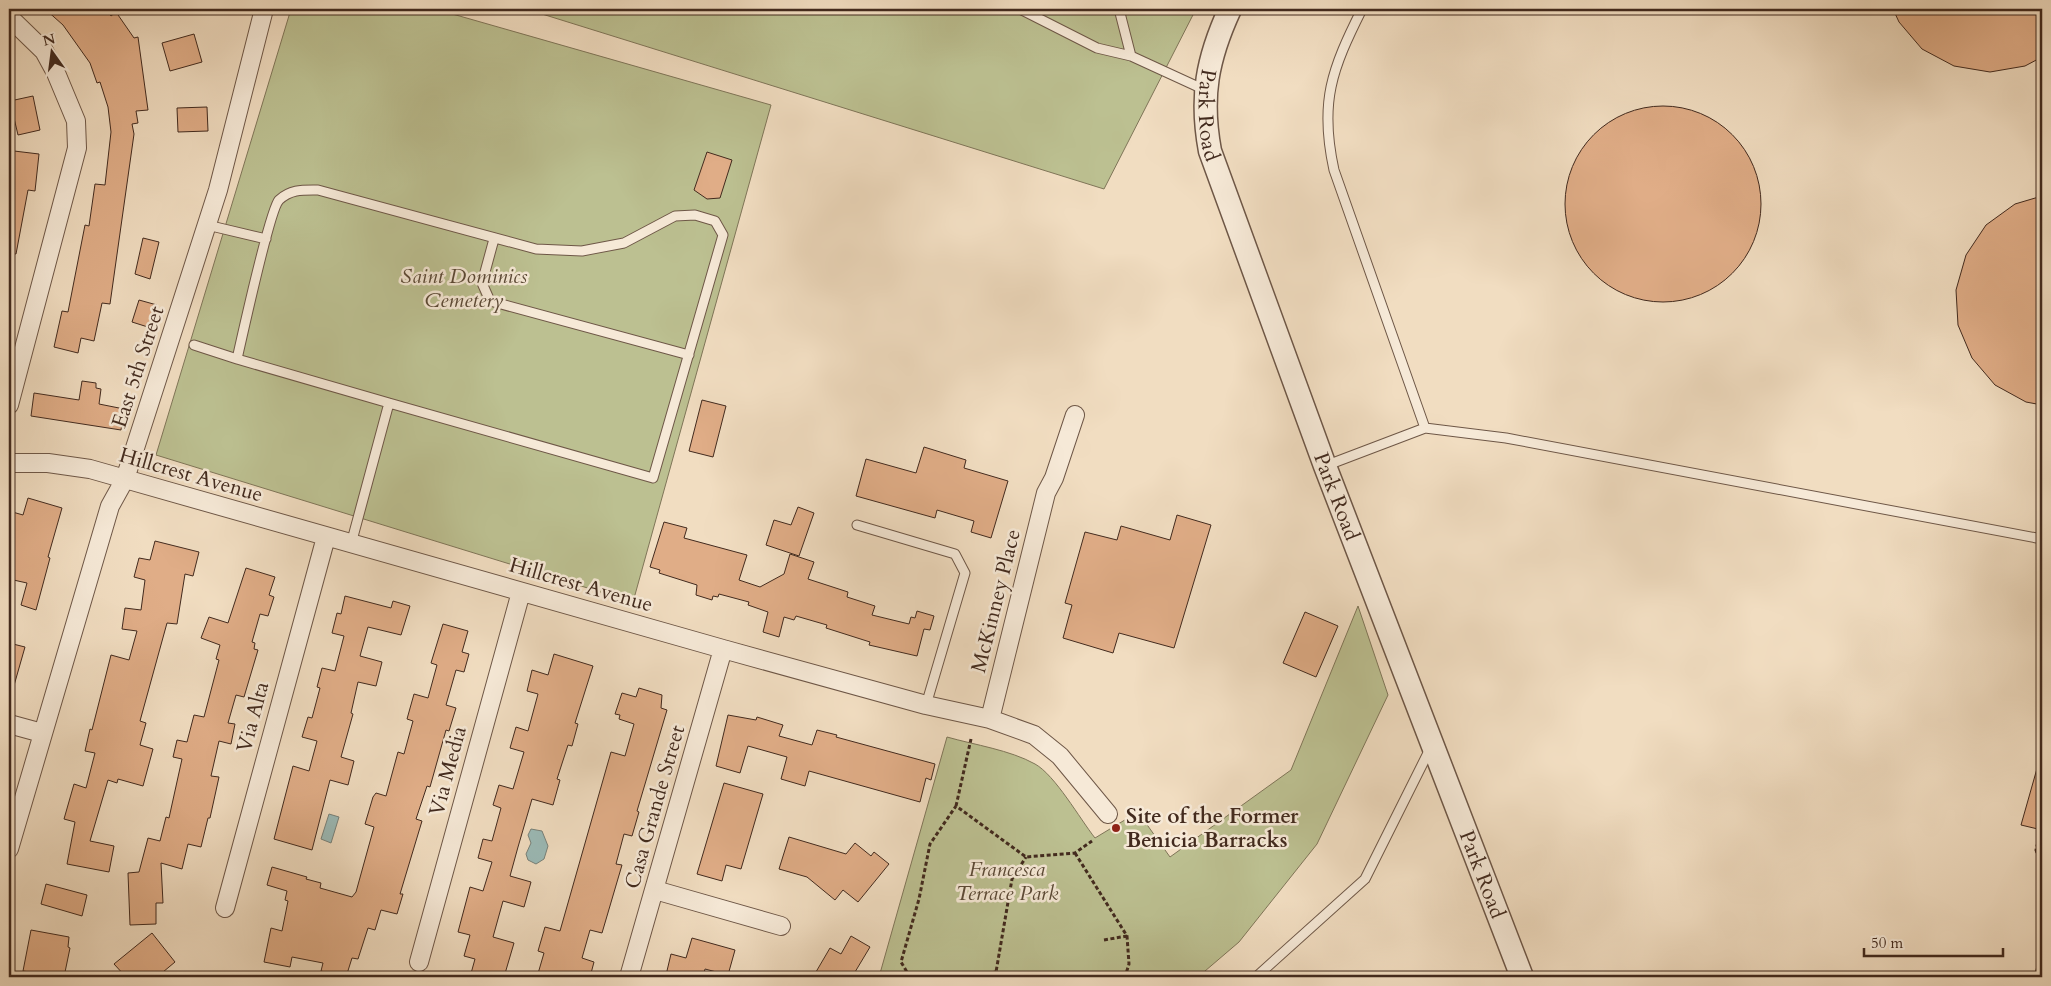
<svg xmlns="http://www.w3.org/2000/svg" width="2051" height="986" font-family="Cardo,serif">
	<rect width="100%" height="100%" fill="#f1ddc1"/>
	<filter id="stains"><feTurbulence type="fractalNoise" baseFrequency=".004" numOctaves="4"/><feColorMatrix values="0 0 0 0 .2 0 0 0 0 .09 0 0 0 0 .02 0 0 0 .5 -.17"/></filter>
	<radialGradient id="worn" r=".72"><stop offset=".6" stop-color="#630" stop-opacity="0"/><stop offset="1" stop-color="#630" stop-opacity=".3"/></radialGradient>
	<path fill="#bcc091" stroke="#7f7558" d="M 291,9 L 435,9 L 771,105 L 633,602 L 156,455 Z
		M 526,9 L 1196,9 L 1104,189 Z
		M 1358,606 L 1388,695 L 1317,844 L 1239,942 L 1198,977 L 879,977 L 947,737 C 975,745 1010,750 1035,764 C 1055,775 1080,819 1095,838 L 1138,812 L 1170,857 L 1291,770 Z"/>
	<path fill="#9bbbb8" stroke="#77817a" d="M 329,814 L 339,817 L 331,843 L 321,839 Z
		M 531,829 L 542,831 L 548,846 L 544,859 L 536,864 L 528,860 L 526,854 L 531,843 L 528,835 Z"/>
	<path fill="#e0ad87" stroke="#422a1e" d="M 45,9 L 106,9 L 111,16 L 116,12 L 134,38 L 138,37 L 148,110 L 136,111 L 138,123 L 132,124 L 134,134 L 110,304 L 102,303 L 94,341 L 81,338 L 78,353 L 54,347 L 62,311 L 68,312 L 85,225 L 89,226 L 95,184 L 105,185 L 111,132 L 108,107 L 100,82 L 97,83 L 90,63 L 63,25 Z
		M 1893,9 L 2042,9 L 2042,57 L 2025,66 L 1990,72 L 1954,66 L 1922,49 L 1899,22 Z
		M 194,34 L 202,62 L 170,71 L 162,43 Z
		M 33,96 L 40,130 L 18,135 L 10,101 Z
		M1565 204a98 98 0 1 1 196 0a98 98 0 1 1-196 0Z
		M 207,107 L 208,131 L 178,132 L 177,108 Z
		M 14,151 L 39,154 L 35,191 L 28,190 L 16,254 L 9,253 L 9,195 Z
		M 707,152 L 732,160 L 720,198 L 707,199 L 694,190 Z
		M 2042,196 L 2042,405 L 2026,402 L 1995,385 L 1972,358 L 1958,325 L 1956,290 L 1966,255 L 1986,225 L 2015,204 Z
		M 143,238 L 159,242 L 150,279 L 135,274 Z
		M 139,300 L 157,305 L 151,328 L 132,322 Z
		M 82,381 L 96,383 L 96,388 L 101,389 L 99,404 L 124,409 L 121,430 L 31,416 L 34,393 L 79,400 Z
		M 702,400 L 726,406 L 713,457 L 689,451 Z
		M 924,447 L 966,460 L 964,468 L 1008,481 L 991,538 L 971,532 L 974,521 L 937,510 L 935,518 L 856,496 L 866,459 L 916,473 Z
		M 28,498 L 62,508 L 48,557 L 50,558 L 36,610 L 21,605 L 27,583 L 9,579 L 9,511 L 23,515 Z
		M 798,507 L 814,513 L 799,556 L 766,545 L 774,520 L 791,525 Z
		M 1177,515 L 1211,525 L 1174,648 L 1119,633 L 1113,653 L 1063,638 L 1072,605 L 1065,603 L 1085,532 L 1117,540 L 1121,526 L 1170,540 Z
		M 664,522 L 687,528 L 684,538 L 747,555 L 739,580 L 760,587 L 784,574 L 790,554 L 814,562 L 808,579 L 848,592 L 847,597 L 875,606 L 872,615 L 909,624 L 911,617 L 915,618 L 917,611 L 934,616 L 930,630 L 924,629 L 917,656 L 869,645 L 870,642 L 826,628 L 827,625 L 796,616 L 794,620 L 784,617 L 779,637 L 763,632 L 768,612 L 748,605 L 749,602 L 719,594 L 718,597 L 713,596 L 712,600 L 696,595 L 697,585 L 659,573 L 660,570 L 650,567 Z
		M 155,541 L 199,552 L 193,576 L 185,574 L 177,624 L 167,623 L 140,721 L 146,723 L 140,745 L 153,749 L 143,786 L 118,779 L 117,783 L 108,780 L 90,841 L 114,846 L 109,872 L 67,864 L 75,822 L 64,819 L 74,784 L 86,788 L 95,753 L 85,751 L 90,729 L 92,730 L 111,655 L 129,660 L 137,631 L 122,629 L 125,608 L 141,610 L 145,580 L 134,577 L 139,558 L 150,560 Z
		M 246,568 L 275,577 L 269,595 L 274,597 L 268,616 L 260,614 L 252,642 L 255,643 L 254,649 L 258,650 L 244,697 L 236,695 L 228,723 L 235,724 L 231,744 L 219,741 L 211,776 L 219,777 L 210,818 L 208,818 L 201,847 L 188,844 L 182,869 L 161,863 L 163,903 L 156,903 L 156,924 L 130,925 L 128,873 L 139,872 L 148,838 L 160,841 L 166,817 L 169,818 L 182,759 L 173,757 L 177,740 L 187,742 L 194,715 L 204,717 L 219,660 L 216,659 L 220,645 L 201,638 L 209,617 L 228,623 Z
		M 345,596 L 391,608 L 393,601 L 410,606 L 401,635 L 368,627 L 360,656 L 382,662 L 376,686 L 358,682 L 351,713 L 353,714 L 341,757 L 354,761 L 348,785 L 330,780 L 312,850 L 274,839 L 293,766 L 309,771 L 317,741 L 302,737 L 308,717 L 312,718 L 320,688 L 317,687 L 322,668 L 335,671 L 344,636 L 332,633 L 337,613 L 341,614 Z
		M 1305,612 L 1338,626 L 1316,677 L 1283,663 Z
		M 443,624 L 468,631 L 462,652 L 469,654 L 464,672 L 456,670 L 446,705 L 456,708 L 449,731 L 446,730 L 430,787 L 427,786 L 416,819 L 422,821 L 400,894 L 403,894 L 397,914 L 381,910 L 375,930 L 368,928 L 358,959 L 352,958 L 346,977 L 321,971 L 323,963 L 292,957 L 290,967 L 264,962 L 271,928 L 282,931 L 288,901 L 285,900 L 287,891 L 267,885 L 272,867 L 307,877 L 306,879 L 321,883 L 320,888 L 352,897 L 356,892 L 374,827 L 365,824 L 373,797 L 376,793 L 386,796 L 398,752 L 404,754 L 413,721 L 407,719 L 414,694 L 428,698 L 437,665 L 431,663 Z
		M 9,643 L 25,647 L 13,689 L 9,688 Z
		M 554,654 L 593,666 L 575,723 L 578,724 L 572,746 L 568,745 L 557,779 L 560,780 L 553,805 L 532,799 L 518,847 L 510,876 L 531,882 L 524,907 L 503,901 L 493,937 L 514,943 L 504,977 L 470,977 L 475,959 L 464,956 L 470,935 L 458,932 L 470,887 L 483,891 L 492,862 L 478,858 L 483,839 L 492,841 L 501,808 L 493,805 L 499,785 L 513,789 L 524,752 L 510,748 L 516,727 L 528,731 L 538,694 L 527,691 L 532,670 L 548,675 Z
		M 639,688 L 662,695 L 661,708 L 667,710 L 637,811 L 639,812 L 632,836 L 624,834 L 616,864 L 622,865 L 602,933 L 590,930 L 582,958 L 594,962 L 590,977 L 537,977 L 544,953 L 538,951 L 545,927 L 560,931 L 611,752 L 625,756 L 634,724 L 619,719 L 620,715 L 615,714 L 622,693 L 636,697 Z
		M 728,715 L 756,720 L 757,717 L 783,725 L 779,736 L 812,745 L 817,730 L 837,735 L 836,737 L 935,764 L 931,780 L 926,778 L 920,802 L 809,771 L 805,786 L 781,779 L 787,757 L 748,746 L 740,773 L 716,766 Z
		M 2038,765 L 2042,765 L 2042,830 L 2021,825 Z
		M 724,783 L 763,794 L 741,869 L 726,865 L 722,881 L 697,874 Z
		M 789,837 L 846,854 L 855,843 L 871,856 L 874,852 L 889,864 L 858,902 L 843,890 L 835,900 L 807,877 L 779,869 Z
		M 46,884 L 87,895 L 82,916 L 41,904 Z
		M 31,930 L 69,937 L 68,947 L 70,948 L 64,977 L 23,971 Z
		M 152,933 L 175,962 L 157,977 L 126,977 L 114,964 Z
		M 851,936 L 870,947 L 852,977 L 813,977 L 830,948 L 841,954 Z
		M 692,938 L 735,950 L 728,975 L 705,969 L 703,977 L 674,977 L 666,975 L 671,954 L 686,958 Z"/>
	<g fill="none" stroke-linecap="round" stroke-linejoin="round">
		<defs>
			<path id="service" d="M 1020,9 L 1097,48 L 1131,56 L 1205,90
				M 1119,9 L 1131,56
				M 1362,9 C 1332,69 1319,102 1334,170 L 1425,428
				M 207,225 L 266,239
				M 494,239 L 482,283 L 490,301 L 689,355
				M 194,345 L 237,359
				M 1325,466 L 1425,428 L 1506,438 L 2042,539
				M 857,525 L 955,554 L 965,573 L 926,705
				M 351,544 L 389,403 L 653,478 L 723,235 L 715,221 L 695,215 L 675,216 L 624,243 L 582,251 L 536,249 L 318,190 C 303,190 291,189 279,200 C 270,209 242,337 237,359 L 389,403
				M 1256,977 L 1365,879 L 1431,747
				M 2039,977 L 2042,967"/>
			<path id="minor" d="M 9,17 L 44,51 L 56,73 L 76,121 L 77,148 L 9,405
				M 9,463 L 48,463 L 90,469 L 723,649 L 926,705 L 990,719 L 1034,735 L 1060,756 L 1108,814
				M 990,719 L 1046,493 L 1054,478 L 1075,415
				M 9,724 L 42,733
				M 9,849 L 110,506 L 125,479 L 218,190 L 264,9
				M 655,890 L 781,926
				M 225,908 L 326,537
				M 419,962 L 521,592
				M 629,977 L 723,649"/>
			<g id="tertiary">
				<path id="s1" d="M 1230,9 C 1207,59 1200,97 1210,151 L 1325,466 L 1522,977"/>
			</g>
		</defs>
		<use href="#service" stroke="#6e5747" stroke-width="11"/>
		<use href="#minor" stroke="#6e5747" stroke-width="20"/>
		<use href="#tertiary" stroke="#6e5747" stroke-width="25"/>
		<path stroke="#422a1e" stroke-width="3" stroke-dasharray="4 2.5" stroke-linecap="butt" d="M 956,806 L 971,739
			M 2041,830 L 2036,850 L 2042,867
			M 1075,853 L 1127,936 L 1129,964 L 1125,977
			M 1104,940 L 1127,936
			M 910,977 L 901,962 L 919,899 L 930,844 L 956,806 L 1026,857 L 1075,853 L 1092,841
			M 910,977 L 936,977
			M 955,977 L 996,972
			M 997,977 L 996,972 L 1012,879 L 1026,857"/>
		<use href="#service" stroke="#f6e9d7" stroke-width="9"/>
		<use href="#minor" stroke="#f6e9d7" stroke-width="18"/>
		<use href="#tertiary" stroke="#f6e9d7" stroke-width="22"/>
	</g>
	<circle fill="#8f2418" stroke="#f6e9d7" stroke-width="2" cx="1116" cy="828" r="5"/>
	<g text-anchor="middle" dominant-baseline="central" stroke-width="5" stroke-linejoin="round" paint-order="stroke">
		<g font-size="21" fill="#422a1e" stroke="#f6e9d7">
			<text stroke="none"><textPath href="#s1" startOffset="110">Park Road</textPath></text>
			<text transform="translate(138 367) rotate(-72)">East 5th Street</text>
			<text transform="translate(191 475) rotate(16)">Hillcrest Avenue</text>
			<text stroke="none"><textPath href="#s1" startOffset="514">Park Road</textPath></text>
			<text transform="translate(581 585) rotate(16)">Hillcrest Avenue</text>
			<text transform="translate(996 601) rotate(-76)">McKinney Place</text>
			<text transform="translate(253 717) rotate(-75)">Via Alta</text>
			<text transform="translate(448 771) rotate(-75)">Via Media</text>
			<text transform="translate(655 807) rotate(-74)">Casa Grande Street</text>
			<text stroke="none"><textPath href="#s1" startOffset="919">Park Road</textPath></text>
		</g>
		<g font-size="21" font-style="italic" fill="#5a4835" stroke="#f6e9d7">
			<text x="464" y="276">Saint Dominics<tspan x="464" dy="24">Cemetery</tspan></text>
			<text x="1007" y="869">Francesca<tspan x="1007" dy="24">Terrace Park</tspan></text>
		</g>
		<g font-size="21" font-weight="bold" fill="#422a1e" stroke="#f6e9d7" text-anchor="start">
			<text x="1126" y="816">Site of the Former<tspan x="1126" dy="24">Benicia Barracks</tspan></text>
		</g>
	</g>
	<rect width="2051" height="986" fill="none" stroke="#f1ddc1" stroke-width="30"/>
	<rect x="10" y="10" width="2031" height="966" fill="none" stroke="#422a1e" stroke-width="2.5"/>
	<rect x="15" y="15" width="2021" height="956" fill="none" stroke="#422a1e"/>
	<g transform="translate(52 52) rotate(346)" stroke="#f6e9d7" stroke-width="4" paint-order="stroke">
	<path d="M0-4L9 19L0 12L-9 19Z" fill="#422a1e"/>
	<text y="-8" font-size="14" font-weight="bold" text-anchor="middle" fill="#422a1e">N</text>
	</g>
	<path d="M1864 948v8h139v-8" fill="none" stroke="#422a1e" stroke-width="2.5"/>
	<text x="1871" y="948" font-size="15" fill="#422a1e" stroke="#f6e9d7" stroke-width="4" paint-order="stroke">50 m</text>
	<rect width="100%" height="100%" filter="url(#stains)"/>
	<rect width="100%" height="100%" fill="url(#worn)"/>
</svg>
